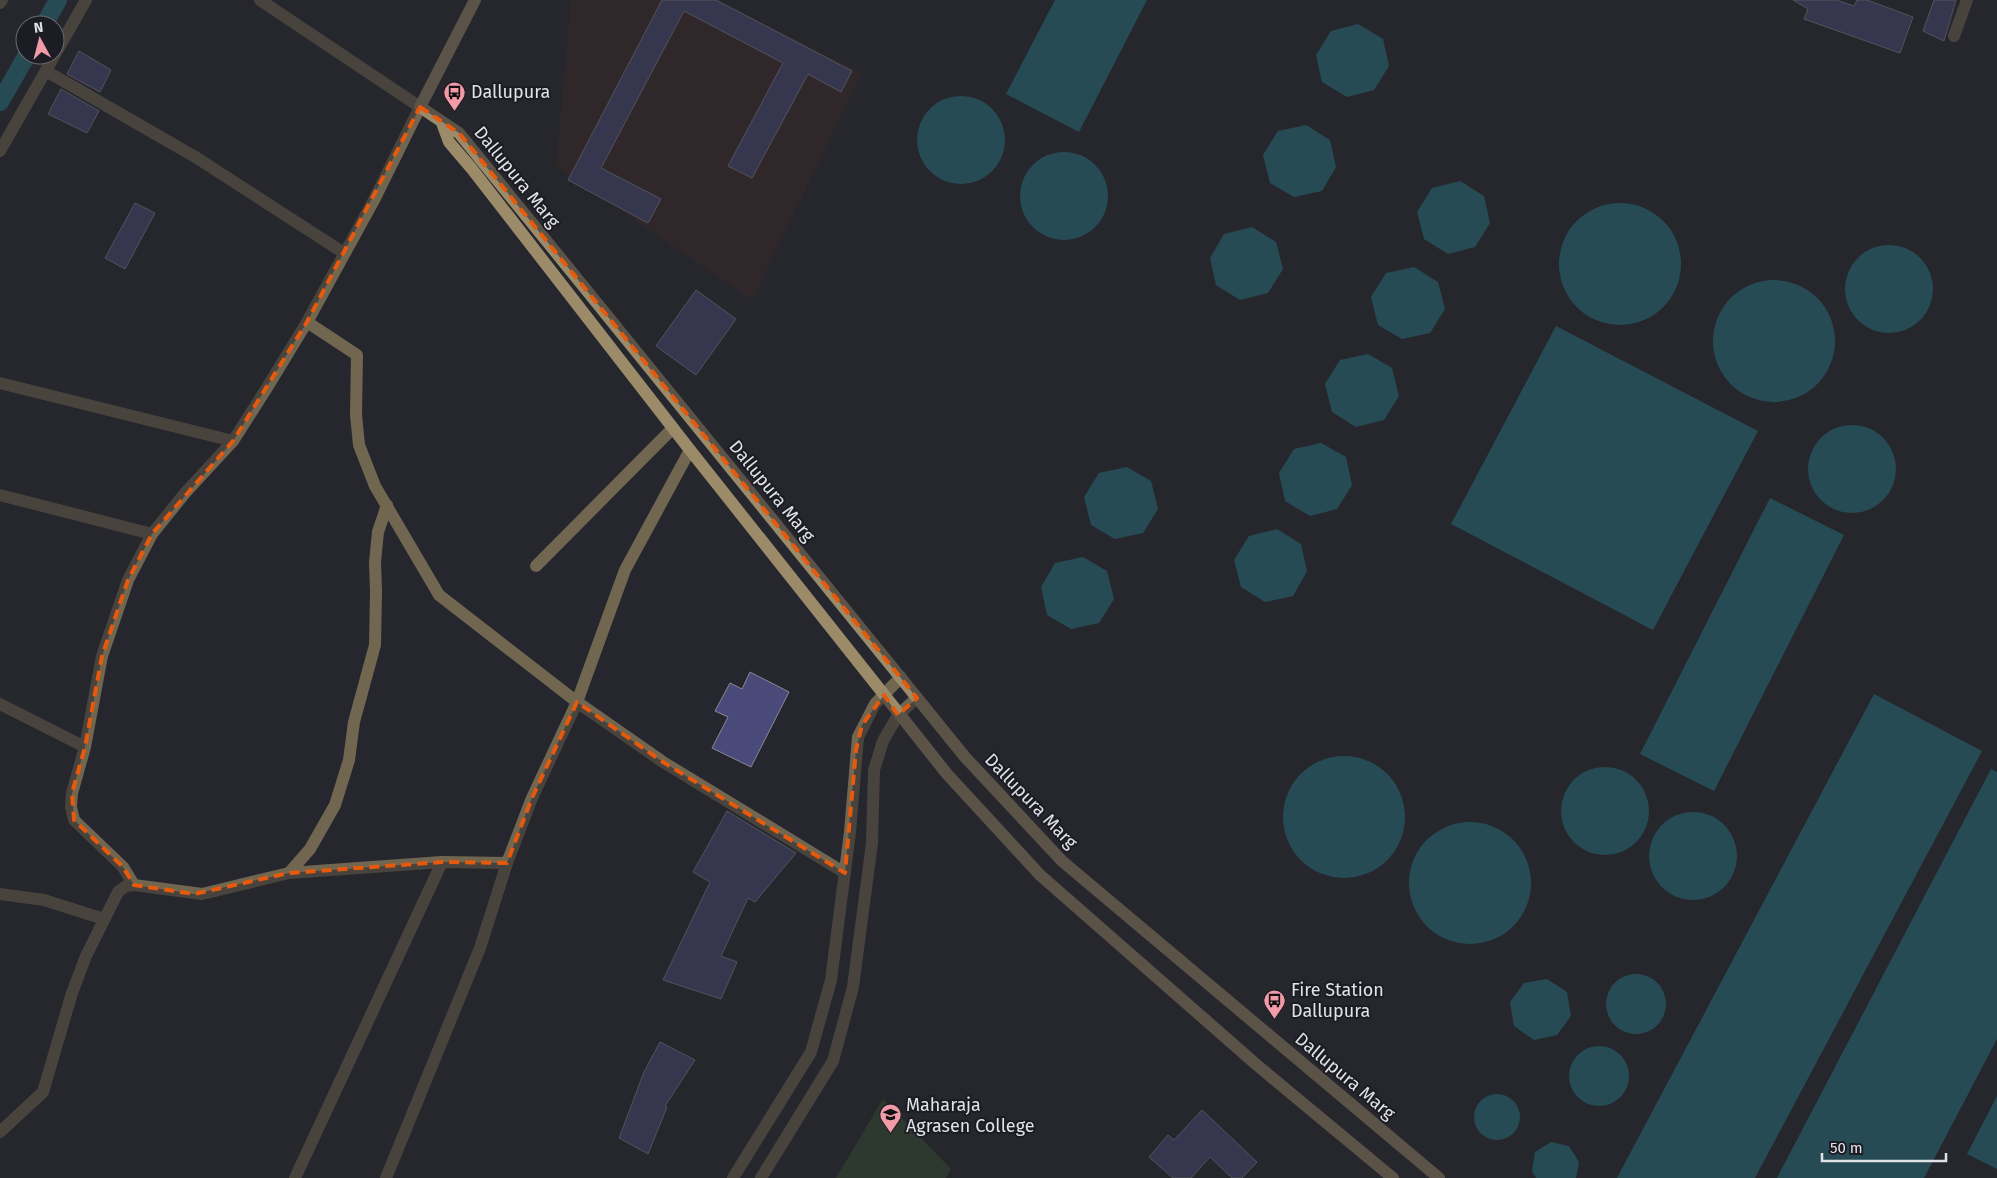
<svg xmlns="http://www.w3.org/2000/svg" width="1997" height="1178" font-family="'Fira Sans',sans-serif">
	<rect width="100%" height="100%" fill="#26262e"/>
	<path fill="#3c2828" d="M 571,0 L 717,0 L 862,73 L 752,300 L 556,166 Z"/>
	<path fill="#364f31" d="M 883,1099 L 951,1169 L 946,1178 L 836,1178 Z"/>
	<path fill="#277983" d="M 1055,0 L 1147,0 L 1079,132 L 1006,94 Z
		M 1358,24 L 1383,39 L 1389,66 L 1374,90 L 1347,97 L 1322,82 L 1316,55 L 1331,31 Z
		M917 140a44 44 0 1 1 88 0a44 44 0 1 1-88 0Z
		M 1306,125 L 1330,140 L 1336,167 L 1322,191 L 1294,197 L 1270,183 L 1263,155 L 1278,131 Z
		M1020 196a44 44 0 1 1 88 0a44 44 0 1 1-88 0Z
		M 1460,181 L 1484,196 L 1490,223 L 1475,247 L 1448,254 L 1424,239 L 1417,212 L 1432,188 Z
		M1559 264a61 61 0 1 1 122 0a61 61 0 1 1-122 0Z
		M 1252,227 L 1276,242 L 1283,269 L 1268,293 L 1240,300 L 1216,285 L 1210,258 L 1224,234 Z
		M1845 289a44 44 0 1 1 88 0a44 44 0 1 1-88 0Z
		M 1414,267 L 1438,282 L 1445,309 L 1430,333 L 1402,339 L 1378,325 L 1371,297 L 1386,273 Z
		M1713 341a61 61 0 1 1 122 0a61 61 0 1 1-122 0Z
		M 1556,326 L 1758,431 L 1653,630 L 1451,524 Z
		M 1368,354 L 1392,368 L 1399,396 L 1384,420 L 1356,427 L 1332,412 L 1325,384 L 1340,360 Z
		M1808 469a44 44 0 1 1 88 0a44 44 0 1 1-88 0Z
		M 1321,443 L 1346,457 L 1352,485 L 1337,509 L 1310,516 L 1285,501 L 1279,473 L 1294,449 Z
		M 1127,467 L 1151,481 L 1158,509 L 1143,533 L 1115,539 L 1091,525 L 1084,497 L 1099,473 Z
		M 1770,498 L 1844,535 L 1714,791 L 1640,754 Z
		M 1277,529 L 1301,544 L 1307,571 L 1293,596 L 1265,602 L 1241,587 L 1234,560 L 1249,536 Z
		M 1083,557 L 1107,571 L 1114,599 L 1099,623 L 1071,629 L 1047,615 L 1041,587 L 1055,563 Z
		M 1874,694 L 1982,751 L 1755,1178 L 1617,1178 Z
		M1283 817a61 61 0 1 1 122 0a61 61 0 1 1-122 0Z
		M1561 811a44 44 0 1 1 88 0a44 44 0 1 1-88 0Z
		M 1991,769 L 1997,772 L 1997,1039 L 1924,1178 L 1777,1178 Z
		M1649 856a44 44 0 1 1 88 0a44 44 0 1 1-88 0Z
		M1409 883a61 61 0 1 1 122 0a61 61 0 1 1-122 0Z
		M1606 1004a30 30 0 1 1 60 0a30 30 0 1 1-60 0Z
		M 1547,979 L 1567,992 L 1571,1016 L 1557,1035 L 1534,1040 L 1514,1026 L 1510,1002 L 1524,983 Z
		M1569 1076a30 30 0 1 1 60 0a30 30 0 1 1-60 0Z
		M1474 1117a23 23 0 1 1 46 0a23 23 0 1 1-46 0Z
		M 1997,1096 L 1997,1169 L 1967,1154 Z
		M 1551,1142 L 1569,1146 L 1579,1162 L 1576,1178 L 1536,1178 L 1532,1171 L 1535,1152 Z"/>
	<g fill="none" stroke-linecap="round" stroke-linejoin="round">
		<path stroke="#277983" stroke-width="18" d="M 44,25 L 58,0
			M 0,102 L 27,55"/>
	</g>
	<path fill="#494a79" stroke="#898992" d="M 662,0 L 716,0 L 852,71 L 841,92 L 808,74 L 752,178 L 728,166 L 783,63 L 684,11 L 601,168 L 661,199 L 648,223 L 568,180 Z
		M 1793,0 L 1836,0 L 1854,6 L 1857,0 L 1867,0 L 1913,17 L 1900,53 L 1804,19 L 1808,9 Z
		M 1934,0 L 1956,0 L 1944,41 L 1923,31 Z
		M 79,51 L 111,70 L 100,92 L 67,74 Z
		M 61,89 L 99,111 L 87,133 L 48,114 Z
		M 135,203 L 155,213 L 125,269 L 105,258 Z
		M 696,290 L 736,319 L 696,375 L 656,346 Z
		M 750,672 L 789,692 L 751,767 L 712,748 L 728,717 L 715,711 L 730,683 L 742,689 Z
		M 727,811 L 796,853 L 755,902 L 748,898 L 721,956 L 737,962 L 721,999 L 663,980 L 710,882 L 693,872 Z
		M 660,1042 L 695,1060 L 665,1106 L 667,1107 L 648,1154 L 619,1138 L 644,1072 Z
		M 1202,1110 L 1257,1162 L 1242,1178 L 1232,1178 L 1210,1157 L 1191,1178 L 1173,1178 L 1149,1157 L 1168,1135 L 1174,1140 Z"/>
	<g fill="none" stroke-linecap="round" stroke-linejoin="round">
		<path stroke="#716751" stroke-width="12" d="M 0,3 L 2,0
			M 1954,36 L 1967,0
			M 46,71 L 197,158 L 344,253
			M 307,322 L 357,355 L 356,415 L 359,445 L 375,486 L 439,595 L 577,702 L 663,762 L 845,873
			M 0,383 L 233,441
			M 0,495 L 152,534
			M 536,566 L 673,428
			M 0,704 L 85,747
			M 289,873 L 310,849 L 335,805 L 349,760 L 354,722 L 375,645 L 376,592 L 375,562 L 378,532 L 387,505
			M 134,885 L 123,867 L 74,820 L 71,807 L 72,793 L 85,747 L 102,656 L 128,580 L 152,534 L 185,493 L 233,441 L 268,386 L 307,322 L 374,200 L 420,107 L 260,0
			M 0,894 L 44,900 L 104,919
			M 0,1132 L 43,1092 L 72,993 L 86,956 L 118,892 L 126,886 L 134,885 L 202,894 L 289,873 L 442,862 L 507,863 L 532,798 L 577,702 L 625,570 L 690,450
			M 295,1178 L 442,862
			M 386,1178 L 480,948 L 507,863
			M 733,1178 L 811,1052 L 831,980 L 850,832 L 858,737 L 875,704 L 901,677
			M 761,1178 L 833,1061 L 853,987 L 872,843 L 874,770 L 883,741 L 898,715 L 917,698"/>
		<path stroke="#716751" stroke-width="12" d="M 0,151 L 86,0"/>
		<path stroke="#9b8b68" stroke-width="12" d="M 475,0 L 420,107 L 459,133 L 965,757 L 1062,861 L 1439,1178
			M 442,123 L 449,142 L 472,169 L 690,450 L 947,774 L 1040,875 L 1258,1066 L 1393,1178"/>
	</g>
	<path d="M0 0H1997V1178H0ZM 420,107 L 459,133 L 917,698 L 898,715 L 884,695 L 862,725 L 856,750 L 845,873 L 663,762 L 577,702 L 532,798 L 507,863 L 442,862 L 289,873 L 194,894 L 134,885 L 123,867 L 74,820 L 72,793 L 85,747 L 102,656 L 128,580 L 152,534 L 233,441 L 307,322 Z" fill="#26262e" fill-opacity=".55" fill-rule="evenodd"/>
	<path fill="none" stroke="#e8590c" stroke-width="4" stroke-dasharray="10 6" stroke-linejoin="round" d="M 420,107 L 459,133 L 917,698 L 898,715 L 884,695 L 862,725 L 856,750 L 845,873 L 663,762 L 577,702 L 532,798 L 507,863 L 442,862 L 289,873 L 194,894 L 134,885 L 123,867 L 74,820 L 72,793 L 85,747 L 102,656 L 128,580 L 152,534 L 233,441 L 307,322 Z"/>
	<defs>
		<symbol id="bus-pin" viewBox="-11 -11 22 30"><path d="M0 17L-7.5 6A9.5 9.5 0 1 1 7.5 6Z" fill="#f39aa9" stroke="#1c1d24"/><path d="M-5-6H5V4H4V6H2V4H-2V6H-4V4H-5ZM-3.5-4V0h7V-4ZM-3.5 1.2v1.5H-2V1.2ZM2 1.2v1.5H3.5V1.2Z" fill="#111"/></symbol>
		<symbol id="university-pin" viewBox="-11 -11 22 30"><path d="M0 17L-7.5 6A9.5 9.5 0 1 1 7.5 6Z" fill="#f39aa9" stroke="#1c1d24"/><path d="M0-5L7-2L0 1L-7-2ZM-4 1L0 2.5L4 1V4Q0 6-4 4Z" fill="#111"/></symbol>
	</defs>
	<g fill-rule="evenodd">
		<use href="#bus-pin" x="442" y="80" width="25" height="34"/>
		<use href="#bus-pin" x="1262" y="988" width="25" height="34"/>
		<use href="#university-pin" x="878" y="1102" width="25" height="34"/>
	</g>
	<g text-anchor="middle" dominant-baseline="central" stroke-width="4" stroke-linejoin="round" paint-order="stroke">
		<g font-size="18" fill="#e1e2e7" stroke="#1c1d24" text-anchor="start">
			<text x="471" y="92">Dallupura</text>
			<text x="1291" y="990">Fire Station<tspan x="1291" dy="21">Dallupura</tspan></text>
			<text x="906" y="1105">Maharaja<tspan x="906" dy="21">Agrasen College</tspan></text>
		</g>
		<g font-size="18" fill="#e1e2e7" stroke="#1c1d24">
			<text transform="translate(517 177) rotate(51)">Dallupura Marg</text>
			<text transform="translate(772 491) rotate(51)">Dallupura Marg</text>
			<text transform="translate(1031 801) rotate(46)">Dallupura Marg</text>
			<text transform="translate(1345 1076) rotate(40)">Dallupura Marg</text>
		</g>
	</g>
	<g transform="translate(40 40) rotate(353)"><circle r="24" fill="#1c1d24" stroke="#6b6c72"/>
	<path d="M0-4L9 19L0 12L-9 19Z" fill="#f39aa9"/>
	<text y="-8" font-size="14" font-weight="bold" text-anchor="middle" fill="#e1e2e7">N</text>
	</g>
	<path d="M1822 1153v8h124v-8" fill="none" stroke="#e1e2e7" stroke-width="2.5"/>
	<text x="1830" y="1153" font-size="15" fill="#e1e2e7" stroke="#1c1d24" stroke-width="4" paint-order="stroke">50 m</text>
</svg>
